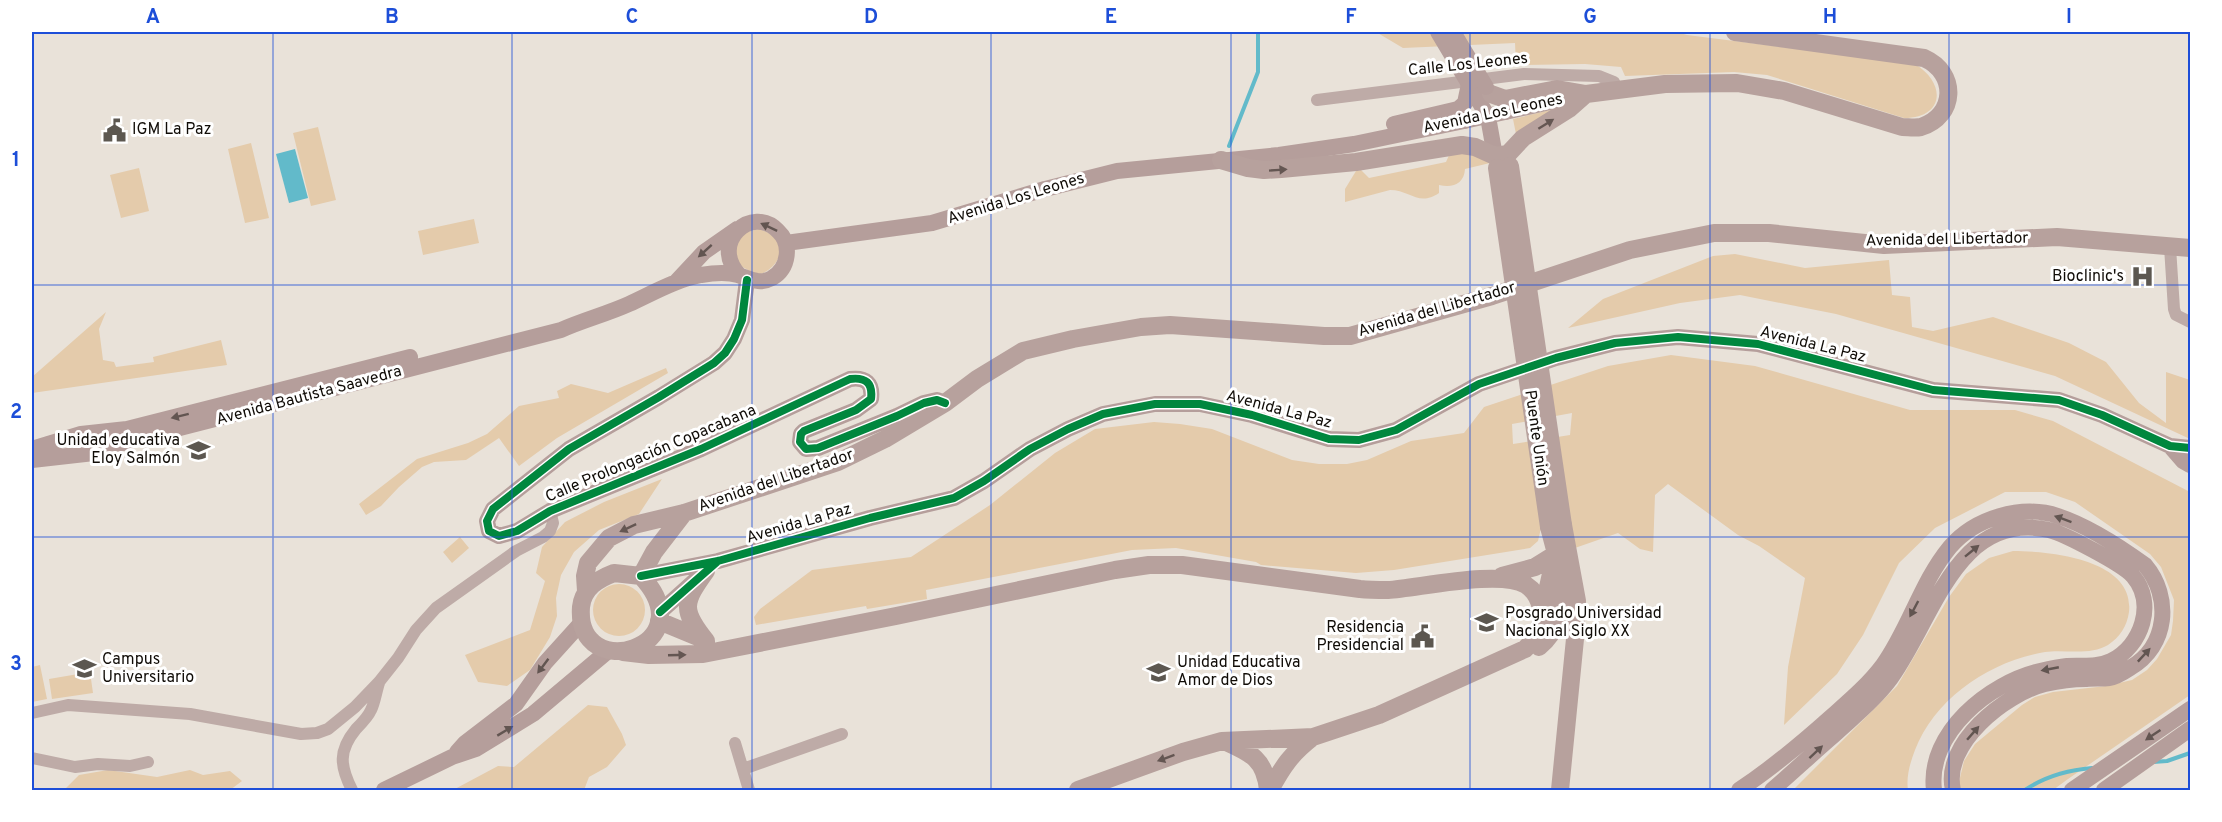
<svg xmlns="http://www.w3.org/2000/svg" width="2222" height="822" font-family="Overpass,sans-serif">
	<rect width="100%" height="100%" fill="#e9e2d9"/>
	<path fill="#e4cbab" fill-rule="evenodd" d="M 1376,32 L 1677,32 L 1687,35 L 1915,64 C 1947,84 1944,118 1904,118 L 1767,75 L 1734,72 L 1625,76 L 1621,67 L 1585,64 L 1516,65 L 1515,43 L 1403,48 Z
		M 1563,107 L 1516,134 L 1513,119 Z
		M 318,127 L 336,200 L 311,206 L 293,133 Z
		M 251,143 L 269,218 L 245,223 L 228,149 Z
		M 1469,150 L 1490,163 L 1465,169 C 1464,184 1453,188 1439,185 L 1439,193 C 1419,207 1410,190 1390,190 L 1345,202 L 1345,189 L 1356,171 L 1361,170 L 1369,178 L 1446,162 L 1450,153 Z
		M 139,168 L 149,211 L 121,218 L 110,175 Z
		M 474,219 L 479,243 L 423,255 L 418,231 Z
		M 760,229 C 764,231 770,233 773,236 C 790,251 773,272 757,275 L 737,264 L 735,243 L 745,232 Z
		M 1735,254 L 1805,268 L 1889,260 L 1892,295 L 1910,297 L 1912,327 L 1933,331 L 1993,317 L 2069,343 L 2106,362 L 2139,403 L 2166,423 L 2166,372 L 2190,380 L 2190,439 L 2055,376 L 1836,314 L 1740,295 L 1680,303 L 1568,328 L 1603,299 L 1713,256 Z
		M 106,312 L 99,329 L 103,360 L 114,362 L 116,367 L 154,362 L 153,357 L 221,340 L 227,365 L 32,393 L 32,377 Z
		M 1671,355 L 1755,366 L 1910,410 L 2015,410 L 2053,421 L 2190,492 L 2190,695 L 2068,779 L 2053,790 L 1961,790 L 1959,782 L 1964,761 L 1975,744 L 2022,705 L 2035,697 L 2053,692 L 2106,686 L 2132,680 L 2147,670 L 2157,659 L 2171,635 L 2173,621 L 2174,600 L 2161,567 L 2150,554 L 2075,502 L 2046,492 L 2005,492 L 1935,528 L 1899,563 L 1863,635 L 1837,674 L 1784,725 L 1788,667 L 1805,578 L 1759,546 L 1738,535 L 1668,484 L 1655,495 L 1653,552 L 1640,549 L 1618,533 L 1572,549 L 1541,528 L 1538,541 L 1530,548 L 1394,570 L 1356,573 L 1261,565 L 1256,562 L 1176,548 L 1132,550 L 926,590 L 927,599 L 867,609 L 866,606 L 756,625 L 754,617 L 760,609 L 812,570 L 911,557 L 990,505 L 1055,453 L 1095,429 L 1154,422 L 1180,424 L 1212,429 L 1292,460 L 1319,464 L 1347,464 L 1367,460 L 1411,441 L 1464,433 L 1484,407 L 1608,366 ZM 1572,413 L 1570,435 L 1513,444 L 1512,424 Z
		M 666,368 L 668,373 L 557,438 L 519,466 L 499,438 L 466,460 L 434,462 L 422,467 L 399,487 L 381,506 L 366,515 L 359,504 L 417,459 L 468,443 L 487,434 L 519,406 L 559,398 L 557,391 L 571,384 L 608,393 Z
		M 662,479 L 639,514 L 599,530 L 574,552 L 561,575 L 556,598 L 557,616 L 550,637 L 530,670 L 507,686 L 478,682 L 465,655 L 530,630 L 545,581 L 536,573 L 542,547 L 565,522 L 604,502 Z
		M 460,537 L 469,548 L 452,563 L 443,552 Z
		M 2013,551 C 2050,551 2135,559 2129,612 C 2127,626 2120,637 2108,645 C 2090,656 2064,649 2045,652 C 1990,661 1935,698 1915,750 C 1910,763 1906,777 1908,790 L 1793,790 L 1897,686 L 1949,597 L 1966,574 L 1989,558 Z
		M593 610a26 26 0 1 1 52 0a26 26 0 1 1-52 0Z
		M 40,665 L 47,699 L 32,702 L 32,667 Z
		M 90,672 L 93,693 L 52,699 L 49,679 Z
		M 588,705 L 607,707 L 622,734 L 626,745 L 607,767 L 589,777 L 584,790 L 453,790 L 498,766 L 514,767 Z
		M 108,770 L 157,777 L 190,770 L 203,775 L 230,771 L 242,781 L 230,790 L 64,790 L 79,775 Z"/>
	<path fill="#62baca" d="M 295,149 L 308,198 L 289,203 L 276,154 Z"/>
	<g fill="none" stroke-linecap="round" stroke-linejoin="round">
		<path stroke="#62baca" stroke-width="4" d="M 1229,146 L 1258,72 L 1258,32
			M 2153,762 L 2167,761 L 2190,753
			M 2025,790 C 2044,777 2069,770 2092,768"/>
		<path stroke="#beaba7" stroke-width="12" d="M 1317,100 L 1524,74 L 1599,76 L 1614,82 L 1616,89
			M 2170,247 L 2174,309 L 2176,315 L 2190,322
			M 32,713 L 68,705 L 190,714 L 301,734 L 317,733 L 328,729 L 355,707 L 379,682 L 398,658 L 416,630 L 436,608 L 516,551 L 543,537 L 550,531 L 553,523 L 550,511
			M 735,743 L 749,790
			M 32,758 L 75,767 L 98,764 L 130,766 L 148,762
			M 743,769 L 842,734
			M 352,790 C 340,766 338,751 356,729 C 361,724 368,717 371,710 C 375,702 376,692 379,683"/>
		<path stroke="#b59e9b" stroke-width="16" d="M 1469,84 L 1488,117 L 1495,156
			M 1505,112 L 1586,94
			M 1394,124 L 1458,109 L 1465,103 L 1469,84
			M 786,243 L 932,223 L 1045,189 L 1117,171 L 1279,155 L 1354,144 L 1464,121
			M 747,280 L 742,320 L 734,339 L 725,353 L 714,363 L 659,397 L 569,449 L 493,509 L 487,521 L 489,531 L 499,536 L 517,531 L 550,511 L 701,449 L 850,379 C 866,377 873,383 871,399 L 856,410 L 804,431 L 801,434 L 800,442 L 806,449 L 818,448 L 897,416 L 924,403 L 937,400 L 945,403
			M 676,282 L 704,252 L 737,229
			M 2170,446 L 2183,461 L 2190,465
			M 32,449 L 81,434 L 127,429 L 410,357
			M 32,460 L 94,453 L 129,441 L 561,330 C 583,320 607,314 629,304 C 653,293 675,280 701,275 C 713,273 727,272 738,275 C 751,279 759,285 772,278 C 789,268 792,244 778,231 C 752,204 709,242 739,275
			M 641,576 L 718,561 L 870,518 L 954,498 L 984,481 L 1030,449 L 1068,429 L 1103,414 L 1155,404 L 1200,404 L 1252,415 L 1329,439 L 1359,440 L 1396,430 L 1479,384 L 1556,358 L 1615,343 L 1678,337 L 1758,344 L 1933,390 L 2059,400 L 2102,415 L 2170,446 L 2190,448
			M 660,612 L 699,577
			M 457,752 L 465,743 L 516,704 L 545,663 L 582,622
			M 384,790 L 452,757 L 476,749 L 533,714 L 608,651
			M 1739,790 C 1772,768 1802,743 1831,717 C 1849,701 1868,685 1883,665 C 1909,629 1921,582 1950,547 C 1975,518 2021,504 2058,516 C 2088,526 2119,546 2145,565 C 2172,597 2168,646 2130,668 C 2124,672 2116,677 2109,678 C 2102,679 2093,678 2086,679 C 2072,679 2058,681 2045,684 C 2005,694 1942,744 1953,790
			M 1772,790 C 1792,773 1812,754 1833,736 C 1852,718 1872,703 1888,682 C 1932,625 1955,509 2049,530 C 2065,534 2122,564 2133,576 C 2156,603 2142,646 2111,661 C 2096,668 2082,665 2067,666 C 2058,667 2049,669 2040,671 C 1989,683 1927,733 1934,790
			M 2072,790 L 2190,709
			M 2104,790 L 2190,729"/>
		<path stroke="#b7a19d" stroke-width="18" d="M 1491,94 L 1505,99 L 1557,89 L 1586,94 L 1665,84 L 1737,83 L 1784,91 L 1902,127 C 1908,127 1915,128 1921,127 C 1956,116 1958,73 1924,58 L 1735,32
			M 1221,160 L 1248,168 L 1264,170 L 1281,169 L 1356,162 L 1462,145 L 1475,147 L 1495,156 L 1508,154 L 1523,138 L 1569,109 L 1586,94
			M 1549,527 L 1563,580
			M 706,571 C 683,603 681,610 706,641
			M 614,573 L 641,576 C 708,648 575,686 581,607 C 583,588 598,579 614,573 Z
			M 641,576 L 654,552 L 684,513
			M 1502,576 L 1535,567 L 1556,554
			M 586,591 L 585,576 L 588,563 L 609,538 L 634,525 L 684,513 L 838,462 L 885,439 L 945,403 L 977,379 L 1023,351 L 1073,339 L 1141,327 L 1170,325 L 1324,336 L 1350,336 L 1492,296 L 1630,250 L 1714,233 L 1769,233 L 1884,245 L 2057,237 L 2190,248
			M 1542,614 L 1555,556
			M 659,621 L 705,640
			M 1539,647 C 1565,625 1559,601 1565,570
			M 623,652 L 649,655 L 703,654 L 896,616 L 1115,570 L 1149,565 L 1182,565 L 1360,589 C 1369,590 1378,590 1388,590 C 1419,588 1501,569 1526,585 C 1534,590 1539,599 1541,608 C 1544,625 1537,638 1525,649 L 1379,715 L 1313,737 L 1222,741 L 1183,752 L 1078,790
			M 1224,741 C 1251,753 1265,759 1268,790
			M 1270,790 C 1283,766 1291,754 1313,737
			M 1560,790 L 1575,639 L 1577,601 L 1563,525"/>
		<path stroke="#b59e9b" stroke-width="16" d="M 1438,32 L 1469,84
			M 1453,32 L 1486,87
			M 1464,121 L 1505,112"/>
		<path stroke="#b7a19d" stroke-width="18" d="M 1510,166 L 1563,525
			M 1497,168 L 1549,527"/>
		<defs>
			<path id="cycleway" d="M 747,280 L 742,320 L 734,339 L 725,353 L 714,363 L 659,397 L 569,449 L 493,509 L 487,521 L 489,531 L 499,536 L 517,531 L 550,511 L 701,449 L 850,379 C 866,377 873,383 871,399 L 856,410 L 804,431 L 801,434 L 800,442 L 806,449 L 818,448 L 897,416 L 924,403 L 937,400 L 945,403
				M 641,576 L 718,561 L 870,518 L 954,498 L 984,481 L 1030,449 L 1068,429 L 1103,414 L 1155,404 L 1200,404 L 1252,415 L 1329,439 L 1359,440 L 1396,430 L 1479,384 L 1556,358 L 1615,343 L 1678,337 L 1758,344 L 1933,390 L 2059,400 L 2102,415 L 2170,446 L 2190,448
				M 660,612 L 718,561"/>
		</defs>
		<use href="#cycleway" stroke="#fff" stroke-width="11"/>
		<use href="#cycleway" stroke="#00873e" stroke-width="8"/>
	</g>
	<defs><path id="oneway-solid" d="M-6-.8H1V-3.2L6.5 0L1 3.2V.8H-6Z" transform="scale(1.5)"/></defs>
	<g fill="#645652">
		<use href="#oneway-solid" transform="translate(1546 124) rotate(-32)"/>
		<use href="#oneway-solid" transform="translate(1278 170) rotate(-4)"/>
		<use href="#oneway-solid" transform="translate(628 528) rotate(155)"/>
		<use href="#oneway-solid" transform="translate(677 655) rotate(-2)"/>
		<use href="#oneway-solid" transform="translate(1166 758) rotate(160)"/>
	</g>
	<g fill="#625551">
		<use href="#oneway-solid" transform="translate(769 227) rotate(-155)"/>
		<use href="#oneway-solid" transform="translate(705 251) rotate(138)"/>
		<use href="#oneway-solid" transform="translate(180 416) rotate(166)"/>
		<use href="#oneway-solid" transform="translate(2063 519) rotate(-160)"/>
		<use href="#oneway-solid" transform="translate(1972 551) rotate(-39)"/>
		<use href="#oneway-solid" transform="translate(1914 609) rotate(118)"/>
		<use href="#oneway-solid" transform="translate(2144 655) rotate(-47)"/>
		<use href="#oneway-solid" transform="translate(543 666) rotate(127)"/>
		<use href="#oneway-solid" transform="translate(2050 669) rotate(169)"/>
		<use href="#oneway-solid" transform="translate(505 731) rotate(-31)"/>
		<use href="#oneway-solid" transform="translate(1973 733) rotate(-49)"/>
		<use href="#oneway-solid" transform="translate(2153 735) rotate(146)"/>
		<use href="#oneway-solid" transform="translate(1816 752) rotate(-43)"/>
	</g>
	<path fill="none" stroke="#1d4ed8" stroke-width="1.5" stroke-opacity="0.55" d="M 273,32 L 273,790M 512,32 L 512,790M 752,32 L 752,790M 991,32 L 991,790M 1231,32 L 1231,790M 1470,32 L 1470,790M 1710,32 L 1710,790M 1949,32 L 1949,790M 32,285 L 2190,285M 32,537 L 2190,537"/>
	<defs>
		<symbol id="civic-bare" viewBox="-9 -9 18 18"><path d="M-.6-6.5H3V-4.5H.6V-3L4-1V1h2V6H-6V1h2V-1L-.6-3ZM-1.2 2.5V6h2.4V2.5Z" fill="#5c5750" stroke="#fff" stroke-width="2.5" paint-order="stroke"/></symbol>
		<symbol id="hospital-bare" viewBox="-9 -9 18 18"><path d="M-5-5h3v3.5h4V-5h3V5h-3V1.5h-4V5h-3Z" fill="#5c5750" stroke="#fff" stroke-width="2.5" paint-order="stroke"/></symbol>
		<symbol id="school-bare" viewBox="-9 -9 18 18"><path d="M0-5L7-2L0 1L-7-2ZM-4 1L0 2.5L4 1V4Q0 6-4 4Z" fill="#5c5750" stroke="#fff" stroke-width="2.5" paint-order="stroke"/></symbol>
		<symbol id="university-bare" viewBox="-9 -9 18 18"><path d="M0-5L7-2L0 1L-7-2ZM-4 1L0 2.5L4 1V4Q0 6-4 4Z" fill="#5c5750" stroke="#fff" stroke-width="2.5" paint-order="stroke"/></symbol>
	</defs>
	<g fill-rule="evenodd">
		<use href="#civic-bare" x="98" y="114" width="33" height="33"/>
		<use href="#hospital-bare" x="2126" y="260" width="33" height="33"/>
		<use href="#school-bare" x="182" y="434" width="33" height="33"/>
		<use href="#university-bare" x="1470" y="606" width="33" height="33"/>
		<use href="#civic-bare" x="1406" y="620" width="33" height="33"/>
		<use href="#university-bare" x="68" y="652" width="33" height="33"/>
		<use href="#school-bare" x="1142" y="656" width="33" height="33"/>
	</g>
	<g text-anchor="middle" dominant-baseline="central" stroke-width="6" stroke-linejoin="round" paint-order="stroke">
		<g font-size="16" fill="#100c07" stroke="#fff">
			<text transform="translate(1468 65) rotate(-6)">Calle Los Leones</text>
			<text transform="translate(1493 114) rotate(-12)">Avenida Los Leones</text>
			<text transform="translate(1016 199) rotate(-17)">Avenida Los Leones</text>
			<text transform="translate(1947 240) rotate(-1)">Avenida del Libertador</text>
			<text transform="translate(1437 310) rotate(-16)">Avenida del Libertador</text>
			<text transform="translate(1813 345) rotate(14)">Avenida La Paz</text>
			<text transform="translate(309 396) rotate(-15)">Avenida Bautista Saavedra</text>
			<text transform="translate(1279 410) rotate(15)">Avenida La Paz</text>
			<text transform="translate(1536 438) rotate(82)">Puente Unión</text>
			<text transform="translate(651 454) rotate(-23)">Calle Prolongación Copacabana</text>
			<text transform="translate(776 481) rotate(-19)">Avenida del Libertador</text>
			<text transform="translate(799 524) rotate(-16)">Avenida La Paz</text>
		</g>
		<g font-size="16" fill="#100c07" stroke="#fff" text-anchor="start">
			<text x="132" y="130">IGM La Paz</text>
			<text x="2124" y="277" text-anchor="end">Bioclinic's</text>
			<text x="180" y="441" text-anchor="end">Unidad educativa<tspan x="180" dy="18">Eloy Salmón</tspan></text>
			<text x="1505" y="614">Posgrado Universidad<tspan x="1505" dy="18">Nacional Siglo XX</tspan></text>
			<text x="1404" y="628" text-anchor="end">Residencia<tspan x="1404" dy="18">Presidencial</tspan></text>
			<text x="102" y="660">Campus<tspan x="102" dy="18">Universitario</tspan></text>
			<text x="1177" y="663">Unidad Educativa<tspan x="1177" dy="18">Amor de Dios</tspan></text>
		</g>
	</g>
	<rect width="2222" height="822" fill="none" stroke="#ffffff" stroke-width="66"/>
	<rect x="33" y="33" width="2156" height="756" fill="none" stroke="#1d4ed8" stroke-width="2"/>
	<g font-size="20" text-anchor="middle" font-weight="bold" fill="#1d4ed8">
		<text x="153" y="23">A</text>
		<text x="392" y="23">B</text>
		<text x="632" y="23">C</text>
		<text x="871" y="23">D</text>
		<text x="1111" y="23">E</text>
		<text x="1351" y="23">F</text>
		<text x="1590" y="23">G</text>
		<text x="1830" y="23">H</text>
		<text x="2069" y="23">I</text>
		<text x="16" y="166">1</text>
		<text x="16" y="418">2</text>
		<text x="16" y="670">3</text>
	</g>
</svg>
